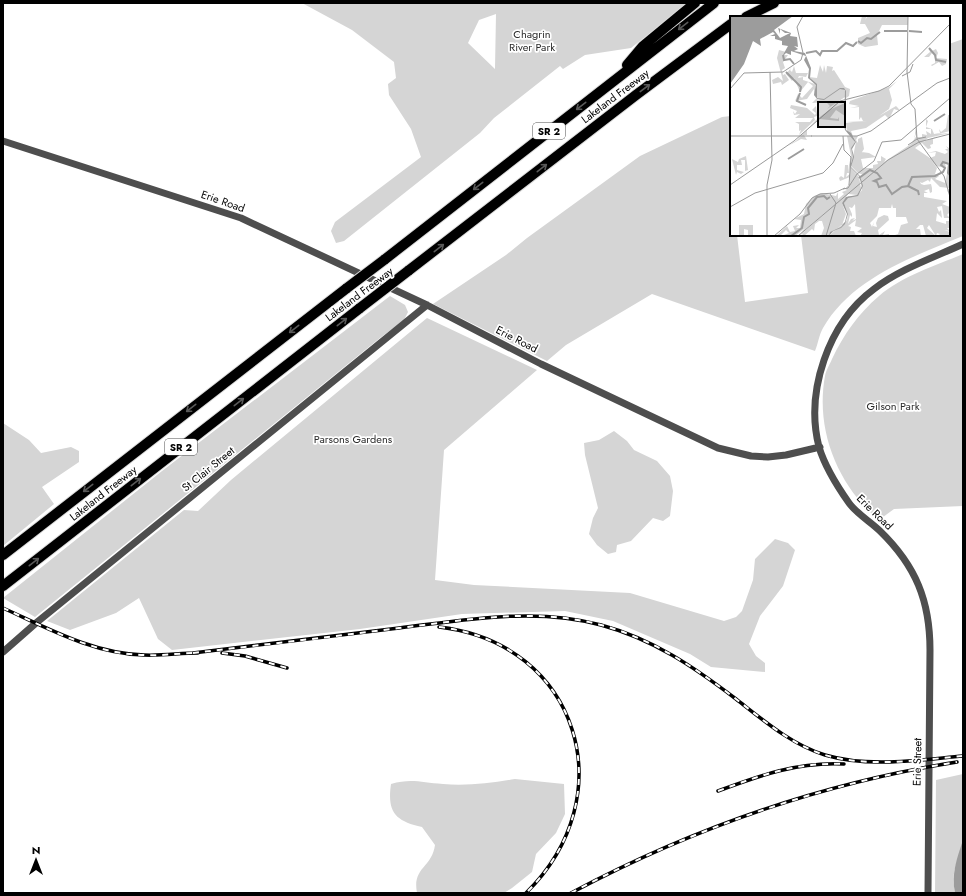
<svg xmlns="http://www.w3.org/2000/svg" width="966" height="896" font-family="Jost,sans-serif">
	<rect width="100%" height="100%" fill="#fff"/>
	<path fill="#d5d5d5" fill-rule="evenodd" d="M 302,3 L 688,3 L 631,48 L 585,55 L 563,69 L 560,66 L 494,118 L 480,133 L 344,241 L 336,243 L 331,231 L 335,222 L 421,157 L 411,129 L 389,95 L 388,84 L 396,78 L 394,62 L 352,30 ZM 496,14 L 495,68 L 495,69 L 468,43 L 479,20 Z
		M 963,39 L 963,236 C 912,257 852,278 823,328 C 819,335 818,344 815,351 L 652,294 L 566,345 L 547,361 L 433,304 L 506,255 L 527,238 L 640,156 L 722,117 L 731,116 L 731,235 L 737,235 L 745,302 L 808,293 L 801,235 L 949,235 L 949,44 Z
		M 963,254 L 963,506 L 894,509 L 879,520 C 838,486 815,430 825,376 C 826,370 830,364 832,359 C 844,334 858,314 879,296 C 902,276 935,266 963,254 Z
		M 390,296 L 405,305 L 408,312 L 404,320 L 380,338 L 35,617 L 3,598 L 162,471 Z
		M 427,318 L 537,370 L 444,450 L 435,580 L 474,585 L 630,593 L 724,621 L 736,617 L 742,611 L 753,580 L 755,559 L 775,539 L 788,543 L 795,550 L 783,586 L 760,616 L 749,644 L 756,656 L 765,663 L 765,672 L 711,667 L 690,654 L 613,621 L 565,611 L 462,614 L 360,629 L 172,650 L 158,639 L 139,598 L 116,613 L 70,630 L 47,621 L 184,510 L 198,511 L 231,480 Z
		M 3,423 L 29,440 L 41,453 L 71,447 L 79,451 L 79,462 L 42,487 L 54,504 L 3,546 Z
		M 614,431 L 627,441 L 634,450 L 657,461 L 670,476 L 673,491 L 670,516 L 663,521 L 653,518 L 631,541 L 617,545 L 616,552 L 608,554 L 597,545 L 589,534 L 593,518 L 598,508 L 585,455 L 584,443 L 599,440 Z
		M 963,774 C 963,795 966,818 963,839 C 960,861 950,867 955,893 L 935,893 L 936,780 Z
		M 515,779 L 564,784 L 565,814 L 556,833 L 536,854 L 532,872 L 512,888 L 504,893 L 417,893 C 412,867 432,868 435,845 L 422,827 C 395,821 387,812 391,784 C 412,778 422,783 443,784 C 467,786 492,783 515,779 Z"/>
	<path fill="#9c9c9c" d="M 963,840 L 963,893 L 955,893 C 951,874 957,858 963,840 Z"/>
	<g fill="none" stroke-linecap="round" stroke-linejoin="round">
		<defs>
			<path id="motorway" d="M 746,17 L 774,3
				M 627,65 L 643,46 L 695,3
				M 384,260 L 714,3
				M 408,271 L 636,95 L 731,24
				M 3,555 L 347,288
				M 3,586 L 360,308"/>
		</defs>
		<use href="#motorway" stroke="#dbdbdb" stroke-width="12"/>
		<path stroke="#4e4e4e" stroke-width="7" d="M 3,141 L 241,218 L 427,305 L 541,364 L 718,448 L 751,456 L 768,457 L 786,455 L 820,447
			M 3,652 L 36,623 L 427,305
			M 928,893 L 930,650 C 930,601 916,566 880,531 C 871,522 857,514 849,503 C 837,486 825,467 819,447 C 805,392 828,323 874,289 C 900,269 933,258 963,244"/>
		<use href="#motorway" stroke="#000" stroke-width="10"/>
		<defs>
			<path id="rail" d="M 3,608 C 47,628 94,654 144,655 C 162,656 180,653 198,653
				M 439,627 C 579,643 625,796 526,893
				M 193,653 C 261,645 330,637 399,628 C 466,620 535,607 601,625 C 653,639 694,667 736,699 C 763,720 792,745 825,755 C 869,768 918,760 963,756
				M 222,653 L 245,656 L 287,668
				M 718,791 C 761,775 797,762 844,764
				M 571,893 C 691,829 823,783 957,762"/>
		</defs>
		<use href="#rail" stroke="#000" stroke-width="3.5"/>
		<use href="#rail" stroke="#fff" stroke-width="2" stroke-dasharray="6" stroke-linecap="butt"/>
		<defs>
			<path id="motorway-bridge" d="M 347,288 L 384,260
				M 360,308 L 408,271"/>
		</defs>
		<use href="#motorway-bridge" stroke="#dbdbdb" stroke-width="12" stroke-linecap="butt"/>
		<use href="#motorway-bridge" stroke="#000" stroke-width="10"/>
	</g>
	<defs><path id="oneway-shaft" d="M-6 0H5M1.5-3L5.5 0L1.5 3" fill="none" stroke-width="1.6" stroke-linecap="round" stroke-linejoin="round"/></defs>
	<g stroke="#595959">
		<use href="#oneway-shaft" transform="translate(683 26) rotate(142)"/>
		<use href="#oneway-shaft" transform="translate(645 88) rotate(-37)"/>
		<use href="#oneway-shaft" transform="translate(581 106) rotate(142)"/>
		<use href="#oneway-shaft" transform="translate(542 168) rotate(-38)"/>
		<use href="#oneway-shaft" transform="translate(478 186) rotate(142)"/>
		<use href="#oneway-shaft" transform="translate(439 248) rotate(-38)"/>
		<use href="#oneway-shaft" transform="translate(342 322) rotate(-38)"/>
		<use href="#oneway-shaft" transform="translate(294 329) rotate(142)"/>
		<use href="#oneway-shaft" transform="translate(239 402) rotate(-38)"/>
		<use href="#oneway-shaft" transform="translate(191 408) rotate(142)"/>
		<use href="#oneway-shaft" transform="translate(136 482) rotate(-38)"/>
		<use href="#oneway-shaft" transform="translate(88 488) rotate(142)"/>
		<use href="#oneway-shaft" transform="translate(34 562) rotate(-38)"/>
	</g>
	<g text-anchor="middle" dominant-baseline="central" stroke-width="3.5" stroke-linejoin="round" paint-order="stroke">
		<g fill="#fff" stroke="#4c4c4c" stroke-width="1">
			<rect x="533" y="123" width="32" height="16" rx="3"/>
			<rect x="165" y="439" width="32" height="16" rx="3"/>
		</g>
		<g font-size="10" font-weight="bold" fill="#000">
			<text x="549" y="131">SR 2</text>
			<text x="181" y="447">SR 2</text>
		</g>
		<g font-size="11" fill="#2c2c2c" stroke="#fff">
			<text x="532" y="34">Chagrin<tspan x="532" dy="13">River Park</tspan></text>
			<text x="893" y="406">Gilson Park</text>
			<text x="353" y="439">Parsons Gardens</text>
		</g>
		<g font-size="11" fill="#000" stroke="#fff">
			<text transform="translate(615 96) rotate(-37)">Lakeland Freeway</text>
			<text transform="translate(223 201) rotate(19)">Erie Road</text>
			<text transform="translate(359 294) rotate(-37)">Lakeland Freeway</text>
			<text transform="translate(517 339) rotate(27)">Erie Road</text>
			<text transform="translate(208 469) rotate(-39)">St Clair Street</text>
			<text transform="translate(103 493) rotate(-38)">Lakeland Freeway</text>
			<text transform="translate(875 512) rotate(44)">Erie Road</text>
			<text transform="translate(917 762) rotate(-89)">Erie Street</text>
		</g>
	</g>
	<g transform="translate(730 16)">
		<rect width="220" height="220" fill="#fff"/>
		<path d="M 132,0 L 137,0 L 135,4 L 138,0 L 178,0 L 178,9 L 152,9 L 147,19 L 148,29 L 135,31 L 128,28 L 128,22 L 140,17 L 135,8 L 130,8 ZM 199,32 L 202,35 L 206,33 L 208,37 L 206,42 L 217,43 L 216,48 L 212,50 L 209,46 L 202,50 L 201,49 L 205,47 L 205,39 L 202,37 L 199,41 L 194,41 L 200,36 ZM 49,34 L 56,36 L 53,39 L 58,39 L 53,46 L 55,52 L 52,54 L 53,59 L 55,58 L 59,64 L 52,69 L 51,66 L 43,68 L 42,64 L 48,61 L 53,65 L 47,42 ZM 90,49 L 93,56 L 94,49 L 96,57 L 97,50 L 103,51 L 102,55 L 104,54 L 115,71 L 120,73 L 119,80 L 116,82 L 116,76 L 115,81 L 97,93 L 100,90 L 96,86 L 82,87 L 86,83 L 90,84 L 84,79 L 84,73 L 77,83 L 65,85 L 68,78 L 72,82 L 83,70 L 78,66 L 70,76 L 64,62 L 62,65 L 56,58 L 62,51 L 60,54 L 62,56 L 64,50 L 66,57 L 78,57 L 76,61 L 69,60 L 68,62 L 73,61 L 73,64 L 85,68 L 79,61 L 87,62 ZM 167,65 L 159,73 L 162,84 L 159,93 L 149,100 L 166,90 L 168,92 L 170,95 L 164,93 L 159,103 L 155,99 L 136,112 L 121,115 L 123,120 L 117,115 L 116,107 L 123,106 L 116,106 L 137,105 L 133,105 L 131,101 L 129,104 L 129,91 L 120,92 L 129,90 L 119,88 L 120,85 L 159,71 ZM 115,87 L 115,100 L 106,94 L 100,102 L 108,103 L 109,101 L 109,105 L 89,103 L 77,114 L 77,119 L 74,119 L 77,124 L 71,123 L 58,130 L 67,124 L 86,104 L 99,94 ZM 61,89 L 77,92 L 85,99 L 86,97 L 82,94 L 86,90 L 87,98 L 90,99 L 84,101 L 85,104 L 69,119 L 71,114 L 69,115 L 69,108 L 65,106 L 80,106 L 83,102 L 65,102 L 70,98 L 64,99 L 63,95 L 65,98 L 67,95 L 60,92 ZM 218,99 L 220,99 L 220,115 L 208,118 L 220,117 L 198,122 L 193,126 L 208,120 L 203,123 L 203,128 L 200,129 L 201,132 L 198,133 L 192,127 L 185,132 L 200,142 L 205,140 L 206,136 L 197,137 L 206,135 L 215,138 L 218,136 L 215,133 L 218,133 L 216,130 L 220,133 L 220,178 L 217,175 L 219,172 L 210,171 L 201,162 L 200,166 L 198,164 L 192,167 L 190,166 L 191,168 L 194,169 L 201,168 L 202,172 L 202,176 L 200,177 L 199,173 L 194,175 L 198,177 L 194,177 L 194,181 L 217,185 L 212,188 L 220,191 L 220,200 L 219,197 L 217,199 L 220,202 L 214,202 L 212,190 L 207,191 L 209,196 L 211,194 L 212,202 L 207,197 L 206,205 L 216,208 L 216,205 L 220,205 L 220,212 L 217,212 L 220,215 L 214,214 L 220,216 L 220,219 L 208,220 L 210,218 L 207,217 L 206,220 L 199,209 L 197,212 L 206,220 L 196,220 L 193,209 L 190,209 L 186,213 L 190,213 L 191,220 L 165,219 L 168,218 L 171,209 L 178,207 L 176,201 L 166,201 L 166,192 L 163,192 L 162,188 L 161,192 L 149,192 L 147,200 L 140,207 L 142,211 L 144,206 L 143,210 L 147,211 L 146,207 L 148,202 L 154,199 L 158,200 L 159,204 L 148,214 L 149,219 L 155,215 L 153,219 L 159,218 L 159,220 L 130,220 L 132,217 L 127,216 L 132,212 L 125,210 L 126,204 L 118,210 L 121,211 L 120,215 L 124,215 L 126,220 L 99,220 L 117,204 L 118,198 L 114,187 L 118,180 L 127,180 L 132,174 L 130,160 L 134,159 L 128,157 L 121,150 L 126,126 L 123,120 L 128,120 L 126,124 L 128,127 L 128,123 L 132,121 L 134,133 L 130,139 L 132,136 L 139,137 L 146,141 L 131,143 L 133,152 L 143,152 L 143,149 L 148,148 L 147,145 L 151,145 L 151,140 L 156,143 L 154,146 L 181,128 L 185,122 L 184,119 L 189,127 L 185,118 L 185,112 L 187,121 L 192,121 L 192,118 L 197,119 L 196,115 L 201,118 L 201,113 L 196,113 L 196,103 L 198,105 L 196,111 L 202,113 L 204,118 L 210,117 L 209,113 L 211,116 L 216,112 ZM 201,144 L 206,150 L 216,152 L 215,147 L 219,149 L 215,167 L 205,163 L 209,160 L 205,158 L 207,152 ZM 125,188 L 126,203 L 122,205 L 125,202 L 121,203 L 118,208 L 120,199 L 122,201 L 122,198 L 119,191 L 122,192 ZM 117,120 L 121,120 L 125,126 L 121,132 L 123,140 L 120,151 L 129,161 L 131,172 L 127,179 L 118,178 L 112,187 L 116,198 L 112,209 L 98,220 L 91,220 L 94,212 L 92,205 L 89,205 L 85,208 L 84,215 L 82,213 L 74,220 L 72,218 L 69,220 L 103,190 L 68,220 L 75,212 L 65,220 L 54,219 L 59,217 L 56,214 L 50,220 L 46,220 L 57,210 L 60,216 L 65,215 L 63,210 L 69,209 L 66,212 L 70,212 L 71,204 L 64,203 L 74,198 L 76,188 L 84,180 L 92,177 L 106,180 L 108,176 L 108,183 L 114,178 L 112,176 L 117,174 L 115,173 L 120,167 L 120,161 L 110,165 L 109,162 L 111,160 L 114,162 L 115,149 L 118,149 L 119,157 L 117,157 L 116,161 L 120,158 L 119,149 L 121,140 ZM 16,140 L 18,154 L 15,155 L 15,144 L 11,144 L 12,149 L 7,149 L 7,154 L 14,156 L 11,158 L 7,156 L 6,159 L 2,143 L 8,146 L 9,143 ZM 9,209 L 23,209 L 23,220 L 18,220 L 18,214 L 14,213 L 14,220 L 9,220 Z" fill="#d5d5d5" fill-rule="evenodd"/>
		<path d="M 0,0 L 63,0 L 44,14 L 50,22 L 60,17 L 55,17 L 50,13 L 50,18 L 48,12 L 61,17 L 60,20 L 67,21 L 68,31 L 64,30 L 68,33 L 64,35 L 75,37 L 81,52 L 80,62 L 87,68 L 87,82 L 94,83 L 110,72 L 114,72 L 116,75 L 116,114 L 121,117 L 126,126 L 122,133 L 124,141 L 121,151 L 130,160 L 133,170 L 128,180 L 118,182 L 114,187 L 118,198 L 115,208 L 111,212 L 103,215 L 99,220 L 100,216 L 111,211 L 115,206 L 117,198 L 112,187 L 116,181 L 127,179 L 132,170 L 129,160 L 120,151 L 123,141 L 121,132 L 125,126 L 115,114 L 114,110 L 115,74 L 110,73 L 94,84 L 87,83 L 84,79 L 86,69 L 78,62 L 79,53 L 74,44 L 76,40 L 61,35 L 61,39 L 56,37 L 54,39 L 53,39 L 58,30 L 52,29 L 52,25 L 45,23 L 45,20 L 40,20 L 45,18 L 43,16 L 30,23 L 31,30 L 23,25 L 14,48 L 0,68 Z" fill="#9c9c9c"/>
		<path fill="none" stroke="#9c9c9c" stroke-width="2" d="M 154,15 L 177,15M 179,15 L 192,16M 128,25 L 131,27 L 137,22 L 141,23 L 150,16M 199,32 L 205,39 L 206,44 L 216,46M 76,37 L 86,35 L 90,39 L 92,35 L 107,35 L 116,27 L 123,30 L 127,26M 53,39 L 54,44 L 60,43 L 64,48M 56,56 L 71,71 L 70,76M 70,77 L 67,85 L 76,89M 204,105 L 215,98M 58,143 L 74,133M 129,162 L 140,154 L 147,157 L 151,162 L 144,165 L 147,166 L 149,171 L 156,169 L 162,178 L 172,171 L 178,170 L 182,161 L 205,160 L 213,156 L 215,152 L 211,149 L 213,146 L 219,148 L 218,157 L 220,159M 178,170 L 188,175 L 189,179M 61,220 L 72,212 L 74,201 L 79,198 L 78,192 L 87,181 L 94,180 L 97,183 L 100,181"/>
		<path fill="none" stroke="#999" stroke-width="1" d="M 178,0 L 177,56 L 181,88M 172,60 L 180,56 L 183,48M 0,73 L 14,57 L 53,56 L 71,44 L 73,37 L 67,11 L 73,0M 181,88 L 185,93 L 187,123 L 214,160 L 220,181M 0,120 L 82,120M 81,120 L 127,120 L 141,115 L 207,67 L 220,62M 113,120 L 114,134 L 121,141 L 119,169M 178,129 L 187,123 L 196,121M 0,169 L 64,125 L 110,85 L 149,75 L 159,70 L 220,8M 113,173 L 118,172 L 127,158 L 144,145 L 152,126 L 171,124 L 220,82M 0,191 L 25,177 L 93,157 L 103,147 L 113,128M 37,220 L 37,169 L 42,144 L 40,56M 44,220 L 70,198 L 82,182 L 90,178 L 104,177 L 115,172M 68,220 L 158,144 L 189,126 L 220,118M 96,220 L 106,187 L 100,178"/>
		<path fill="#000" fill-opacity="0.15" stroke="#000" stroke-width="2" d="M 88,86 L 115,86 L 115,111 L 88,111 Z"/>
		<rect width="220" height="220" fill="none" stroke="#000" stroke-width="2"/>
	</g>
	<rect width="966" height="896" fill="none" stroke="#000000" stroke-width="8"/>
	<g transform="translate(36 860)" stroke="#ffffff" stroke-width="3" paint-order="stroke">
	<path d="M0-3L7 15L0 10L-7 15Z" fill="#000000"/>
	<text y="-6" font-size="11" font-weight="bold" text-anchor="middle" fill="#000000">N</text>
	</g>
</svg>
